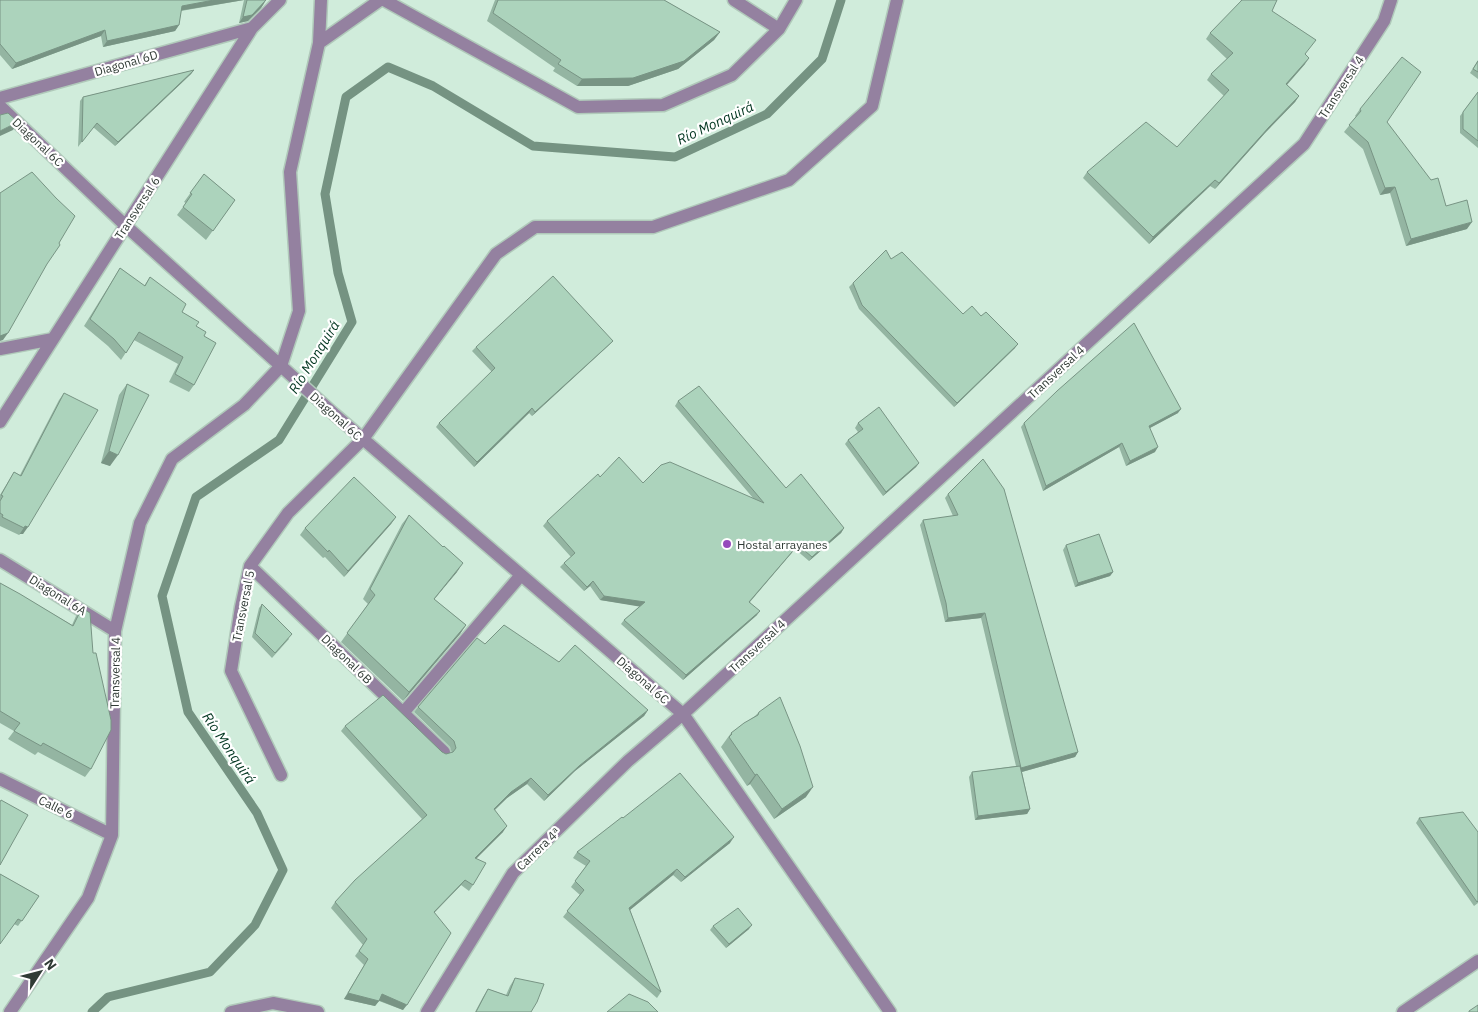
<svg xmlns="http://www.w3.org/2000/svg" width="1478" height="1012" font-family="'IBM Plex Sans',sans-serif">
	<rect width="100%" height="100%" fill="#d0ecdb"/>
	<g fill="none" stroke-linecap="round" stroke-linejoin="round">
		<path stroke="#759382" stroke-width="9" d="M 92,1012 L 108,997 L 210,972 L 255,925 L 283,870 L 257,813 L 188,712 L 162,596 L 196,497 L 279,440 L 352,322 L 338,273 L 325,194 L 346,97 L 388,67 L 433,86 L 533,146 L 675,157 L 767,114 L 822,59 L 841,0"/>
		<defs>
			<path id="minor" d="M 384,0 L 578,107 L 663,105 L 732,75 L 779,29 L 796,0
				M 734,0 L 779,29
				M 319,43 L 380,0
				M 0,98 L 252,28
				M 0,106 L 126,226 L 334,414 L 683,714 L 890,1012
				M 0,349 L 53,339
				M 0,422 L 252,28 L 280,0
				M 0,560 L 115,631
				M 250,566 L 444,752
				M 403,713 L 521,575
				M 281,775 L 231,671 L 241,607 L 250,566 L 288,513 L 363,439 L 496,254 L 535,227 L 653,227 L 789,180 L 872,106 L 897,0
				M 0,779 L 112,835
				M 10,1012 L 88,898 L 112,835 L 115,631 L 140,523 L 172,459 L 244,405 L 281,366 L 299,311 L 290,172 L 319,43 L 321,0
				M 231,1012 L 273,1003 L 318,1012
				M 427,1012 L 513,873 L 628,761 L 683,714 L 1304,144 L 1384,21 L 1391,0
				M 1403,1012 L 1478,961"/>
		</defs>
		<use href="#minor" stroke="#b0c9ba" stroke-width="15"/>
		<use href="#minor" stroke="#9481a0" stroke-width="12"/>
	</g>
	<path fill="#94b5a2" d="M 0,0 L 244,0 L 181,11 L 179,25 L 175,31 L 103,47 L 101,36 L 12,69 L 0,55 Z
		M 244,0 L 266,0 L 261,8 L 248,21 L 239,23 Z
		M 495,0 L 664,0 L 720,32 L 714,40 L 678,69 L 628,86 L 577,86 L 553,71 L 555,68 L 487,21 Z
		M 1240,0 L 1277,0 L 1272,11 L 1305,55 L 1305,64 L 1287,85 L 1299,96 L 1295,102 L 1265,133 L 1215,189 L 1210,186 L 1149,244 L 1083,178 L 1087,172 L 1177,147 L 1224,96 L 1207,80 L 1211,74 L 1227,59 L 1206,39 L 1210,33 L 1242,1 Z
		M 1478,60 L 1478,79 L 1470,73 Z
		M 194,70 L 191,74 L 115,146 L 93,127 L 78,147 L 80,101 L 83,97 Z
		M 1478,92 L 1478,148 L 1460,133 L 1460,116 Z
		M 1360,109 L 1387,122 L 1446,206 L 1467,229 L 1406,246 L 1390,193 L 1380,195 L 1363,149 L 1344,132 L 1356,117 L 1355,116 Z
		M 204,174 L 235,200 L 206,240 L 177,215 L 186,203 L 184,202 Z
		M 891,259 L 963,314 L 981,316 L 1015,348 L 954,407 L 859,309 L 849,287 L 853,283 Z
		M 120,268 L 144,286 L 150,277 L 182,312 L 196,326 L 204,336 L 194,385 L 189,392 L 169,382 L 178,364 L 134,340 L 121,360 L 108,346 L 84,326 Z
		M 613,341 L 609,345 L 532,416 L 529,413 L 474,467 L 436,427 L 439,423 L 492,372 L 472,351 L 476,347 Z
		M 127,384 L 110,466 L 101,463 L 119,395 Z
		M 64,393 L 23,534 L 20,534 L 19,535 L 0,526 L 0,495 L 14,472 L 20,475 L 59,400 Z
		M 678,401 L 786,488 L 844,528 L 841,533 L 809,561 L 795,549 L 750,602 L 757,615 L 683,680 L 621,624 L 624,620 L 640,606 L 600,600 L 590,586 L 584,591 L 560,567 L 564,563 L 571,557 L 543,526 L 547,521 L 600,477 L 753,498 L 675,406 Z
		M 1178,413 L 1150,428 L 1155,452 L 1126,466 L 1119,447 L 1043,491 L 1021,427 L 1024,423 Z
		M 858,423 L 919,463 L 916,467 L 883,496 L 845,444 L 848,440 L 858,432 L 855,428 Z
		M 948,494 L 1078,752 L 1075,757 L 1022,772 L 1030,809 L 1027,814 L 975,820 L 969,777 L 972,772 L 1016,766 L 981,618 L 945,622 L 942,608 L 920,525 L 923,520 L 953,516 L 945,498 Z
		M 409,515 L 457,572 L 434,599 L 466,625 L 460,634 L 403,701 L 341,642 L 368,604 L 363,599 L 402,524 Z
		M 396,517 L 391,524 L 344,577 L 325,557 L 323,558 L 300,535 L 305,528 Z
		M 1066,545 L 1113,572 L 1110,576 L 1075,587 L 1063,550 Z
		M 0,583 L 72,625 L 76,616 L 82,608 L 91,769 L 85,777 L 38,752 L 35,755 L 8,739 L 14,731 L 0,723 Z
		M 262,604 L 289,639 L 272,658 L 252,637 L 259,608 Z
		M 485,644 L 559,662 L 648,710 L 644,716 L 575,771 L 544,801 L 527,784 L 507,798 L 495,810 L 503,832 L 476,858 L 473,885 L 469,891 L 461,885 L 434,913 L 403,1010 L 379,1001 L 375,1006 L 344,999 L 364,965 L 355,956 L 363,945 L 331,908 L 335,902 L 422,819 L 341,731 L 345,726 L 442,752 L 446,754 L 452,753 L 450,747 L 414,712 L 418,707 Z
		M 759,712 L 806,797 L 774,819 L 750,784 L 747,786 L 721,747 L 731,733 L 755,716 Z
		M 623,818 L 730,843 L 681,882 L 673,875 L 630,910 L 661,992 L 657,998 L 563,917 L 580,895 L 571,887 L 586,866 L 573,858 L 577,852 Z
		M 1419,818 L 1478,832 L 1478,903 L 1474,906 L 1416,823 Z
		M 0,874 L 39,896 L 18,926 L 14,924 Z
		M 713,926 L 749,929 L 726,948 L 710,930 Z
		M 515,978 L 531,1012 L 475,1012 L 483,997 L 488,989 L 506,995 L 510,986 Z"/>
	<path fill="#789484" d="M 214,0 L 244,0 L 178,11 L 182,6 Z
		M 265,2 L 261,8 L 248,21 L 239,23 L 243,17 Z
		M 179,25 L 175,31 L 103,47 L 107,41 Z
		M 105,30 L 101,36 L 12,69 L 16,63 Z
		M 720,32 L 714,40 L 678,69 L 628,86 L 577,86 L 582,79 Z
		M 1309,58 L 1305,64 L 1282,90 L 1286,84 Z
		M 194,70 L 191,74 L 115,146 L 118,142 Z
		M 1299,96 L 1295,102 L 1265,133 L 1215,189 L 1219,183 L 1269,127 Z
		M 18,122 L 13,130 L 0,136 L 0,131 Z
		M 1215,180 L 1210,186 L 1149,244 L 1153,237 Z
		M 1395,187 L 1390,193 L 1380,195 L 1385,188 Z
		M 1472,222 L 1467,229 L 1406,246 L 1411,239 Z
		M 8,333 L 3,340 L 0,341 L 0,335 Z
		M 613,341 L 609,345 L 532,416 L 535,412 Z
		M 1018,344 L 1015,348 L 954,407 L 957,403 Z
		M 532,408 L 529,413 L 474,467 L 477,462 Z
		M 1181,409 L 1178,413 L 1146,430 L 1149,426 Z
		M 1122,443 L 1119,447 L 1043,491 L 1046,486 Z
		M 1158,447 L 1155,452 L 1126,466 L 1130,461 Z
		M 109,451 L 118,455 L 110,466 L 101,463 Z
		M 919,463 L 916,467 L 883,496 L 886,492 Z
		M 396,517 L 391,524 L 344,577 L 348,571 Z
		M 25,526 L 28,527 L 23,534 L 20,534 L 19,535 Z
		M 844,528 L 841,533 L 809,561 L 812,557 Z
		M 798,545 L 795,549 L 746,606 L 749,602 Z
		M 463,563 L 457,572 L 427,608 L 434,599 Z
		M 1113,572 L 1110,576 L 1075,587 L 1078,583 Z
		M 593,581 L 590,586 L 584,591 L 587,587 Z
		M 604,596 L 645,602 L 642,607 L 600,600 Z
		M 760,611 L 757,615 L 683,680 L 686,675 Z
		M 985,613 L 981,618 L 945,622 L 948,618 Z
		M 466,625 L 460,634 L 403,701 L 409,692 Z
		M 648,710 L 644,716 L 575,771 L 544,801 L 548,795 L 579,766 Z
		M 1078,752 L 1075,757 L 1018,773 L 1021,768 Z
		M 757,774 L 750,784 L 747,786 L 755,775 Z
		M 531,778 L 527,784 L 507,798 L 490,814 L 494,809 L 511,792 Z
		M 813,787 L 806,797 L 774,819 L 782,809 Z
		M 1030,809 L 1027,814 L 975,820 L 978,816 Z
		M 507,826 L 503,832 L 471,864 L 475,858 Z
		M 734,837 L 730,843 L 681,882 L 685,877 Z
		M 677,869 L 673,875 L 625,914 L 629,908 Z
		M 465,880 L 461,885 L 430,917 L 434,912 Z
		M 752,925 L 749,929 L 726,948 L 729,944 Z
		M 348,993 L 379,1001 L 375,1006 L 344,999 Z
		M 382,994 L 407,1005 L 403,1010 L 378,1000 Z"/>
	<path fill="#acd3bc" stroke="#789484" d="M 0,0 L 214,0 L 182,6 L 179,25 L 107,41 L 105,30 L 16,63 L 0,44 Z
		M 247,0 L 266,0 L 252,15 L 243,17 Z
		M 498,0 L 664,0 L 720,32 L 684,61 L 633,78 L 582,79 L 558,64 L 561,60 L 493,13 Z
		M 1242,0 L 1277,0 L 1272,11 L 1316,40 L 1305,54 L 1309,58 L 1286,84 L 1299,96 L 1269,127 L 1219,183 L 1215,180 L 1153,237 L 1087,172 L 1146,122 L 1177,147 L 1229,90 L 1211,74 L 1233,53 L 1210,33 Z
		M 1402,57 L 1421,72 L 1387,122 L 1431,180 L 1438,178 L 1446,206 L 1467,200 L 1472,222 L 1411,239 L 1395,187 L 1385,188 L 1368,142 L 1349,125 L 1361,111 L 1360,109 Z
		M 1478,61 L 1478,72 L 1473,69 Z
		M 194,70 L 118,142 L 97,123 L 82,142 L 83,97 Z
		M 1478,92 L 1478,141 L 1463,129 L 1463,112 Z
		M 8,113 L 18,122 L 0,131 L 0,115 Z
		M 32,172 L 56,198 L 75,216 L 59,243 L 60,245 L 47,264 L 8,333 L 0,336 L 0,193 Z
		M 204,174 L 235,200 L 213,231 L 183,207 L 192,194 L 190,193 Z
		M 886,250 L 891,259 L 902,252 L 963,314 L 972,306 L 981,316 L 986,312 L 1018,344 L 957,403 L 862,305 L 853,283 Z
		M 120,268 L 145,286 L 150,277 L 186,304 L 182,312 L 199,322 L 196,326 L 206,332 L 204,336 L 216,343 L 194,385 L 175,374 L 183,357 L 139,332 L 126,353 L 114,339 L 90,319 Z
		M 553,276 L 613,341 L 535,412 L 532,408 L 477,462 L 439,423 L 495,368 L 476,347 Z
		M 1134,323 L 1181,409 L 1149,426 L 1158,447 L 1130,461 L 1122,443 L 1046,486 L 1024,423 L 1057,391 Z
		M 127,384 L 149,395 L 118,455 L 109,451 Z
		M 699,386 L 786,488 L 801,474 L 844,528 L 812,557 L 798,545 L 749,602 L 760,611 L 686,675 L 624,620 L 645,602 L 604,596 L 593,581 L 587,587 L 564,563 L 575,553 L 547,521 L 598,474 L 600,477 L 619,457 L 643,483 L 661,465 L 670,462 L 764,503 L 678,401 Z
		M 64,393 L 98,410 L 28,527 L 25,526 L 24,528 L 2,517 L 3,515 L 0,513 L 0,501 L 3,496 L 1,495 L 14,472 L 21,476 Z
		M 879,407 L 919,463 L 886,492 L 848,440 L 863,429 L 858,423 Z
		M 983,459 L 1004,489 L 1078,752 L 1021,768 L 985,613 L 948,618 L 946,603 L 923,520 L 958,515 L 948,494 Z
		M 354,477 L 396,517 L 348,571 L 329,550 L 328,552 L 305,528 Z
		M 409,515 L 443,547 L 444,546 L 463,563 L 434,599 L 466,625 L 409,692 L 347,633 L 375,595 L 370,589 Z
		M 1099,534 L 1113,572 L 1078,583 L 1066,545 Z
		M 0,583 L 20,594 L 73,626 L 82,608 L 90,613 L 93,653 L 96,653 L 111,720 L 111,730 L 91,769 L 43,743 L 41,746 L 14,731 L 20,723 L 0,711 Z
		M 262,604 L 292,634 L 275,653 L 255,633 Z
		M 504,625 L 559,662 L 575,645 L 648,710 L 579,766 L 548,795 L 531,778 L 511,792 L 494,809 L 507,826 L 475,858 L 486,863 L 473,885 L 465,880 L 434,912 L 451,933 L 407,1005 L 382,994 L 379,1001 L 348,993 L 368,959 L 359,951 L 367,939 L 335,902 L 355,880 L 427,815 L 345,726 L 383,695 L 442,752 L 446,754 L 453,752 L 456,748 L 454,741 L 418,707 L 477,638 L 485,644 Z
		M 780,697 L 800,746 L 813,787 L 782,809 L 757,774 L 755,775 L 729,737 L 732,734 L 731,733 L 744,723 L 758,715 L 759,712 Z
		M 1020,766 L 1030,809 L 978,816 L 972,772 Z
		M 680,773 L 734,837 L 685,877 L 677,869 L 629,908 L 661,992 L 567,911 L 584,890 L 575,881 L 590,861 L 577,852 L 622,817 L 623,818 Z
		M 1,800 L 28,815 L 0,865 L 0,802 Z
		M 1463,812 L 1478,832 L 1478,901 L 1477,902 L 1419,818 Z
		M 0,874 L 39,896 L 22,921 L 18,919 L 0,944 Z
		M 738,908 L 752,925 L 729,944 L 713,926 Z
		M 515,978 L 544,984 L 537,1002 L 531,1012 L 476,1012 L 488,989 L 508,996 Z
		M 629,994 L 648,1002 L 658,1012 L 607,1012 Z
		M 1478,1005 L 1478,1012 L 1469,1012 L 1469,1011 Z"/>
	<circle fill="#964abc" stroke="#fff" stroke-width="2" cx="727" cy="544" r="5"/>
	<g text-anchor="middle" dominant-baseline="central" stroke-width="4.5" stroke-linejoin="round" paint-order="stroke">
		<g font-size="12" fill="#303b35" stroke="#fff">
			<text transform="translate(126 63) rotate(-16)">Diagonal 6D</text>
			<text transform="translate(1341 87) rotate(-57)">Transversal 4</text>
			<text transform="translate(38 142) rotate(43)">Diagonal 6C</text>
			<text transform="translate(137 208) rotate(-57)">Transversal 6</text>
			<text transform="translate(1056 372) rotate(-43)">Transversal 4</text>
			<text transform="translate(336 416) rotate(42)">Diagonal 6C</text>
			<text transform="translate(58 595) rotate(32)">Diagonal 6A</text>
			<text transform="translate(243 606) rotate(-79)">Transversal 5</text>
			<text transform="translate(757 646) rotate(-43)">Transversal 4</text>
			<text transform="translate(347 659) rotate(44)">Diagonal 6B</text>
			<text transform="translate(115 673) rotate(-89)">Transversal 4</text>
			<text transform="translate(643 680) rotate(41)">Diagonal 6C</text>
			<text transform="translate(56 807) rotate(26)">Calle 6</text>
			<text transform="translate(538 849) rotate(-44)">Carrera 4ª</text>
		</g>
		<g font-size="12" fill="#303b35" stroke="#fff" text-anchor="start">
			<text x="737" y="544">Hostal arrayanes</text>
		</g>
		<g font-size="14" font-style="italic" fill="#023620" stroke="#fff">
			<text transform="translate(715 123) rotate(-25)">Río Monquirá</text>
			<text transform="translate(314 357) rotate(-58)">Río Monquirá</text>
			<text transform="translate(229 748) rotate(56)">Río Monquirá</text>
		</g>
	</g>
	<g transform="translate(40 972) rotate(54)" stroke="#ffffff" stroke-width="4" paint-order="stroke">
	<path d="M0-4L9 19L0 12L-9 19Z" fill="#303b35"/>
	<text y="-8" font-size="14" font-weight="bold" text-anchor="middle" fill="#303b35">N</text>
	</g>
</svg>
